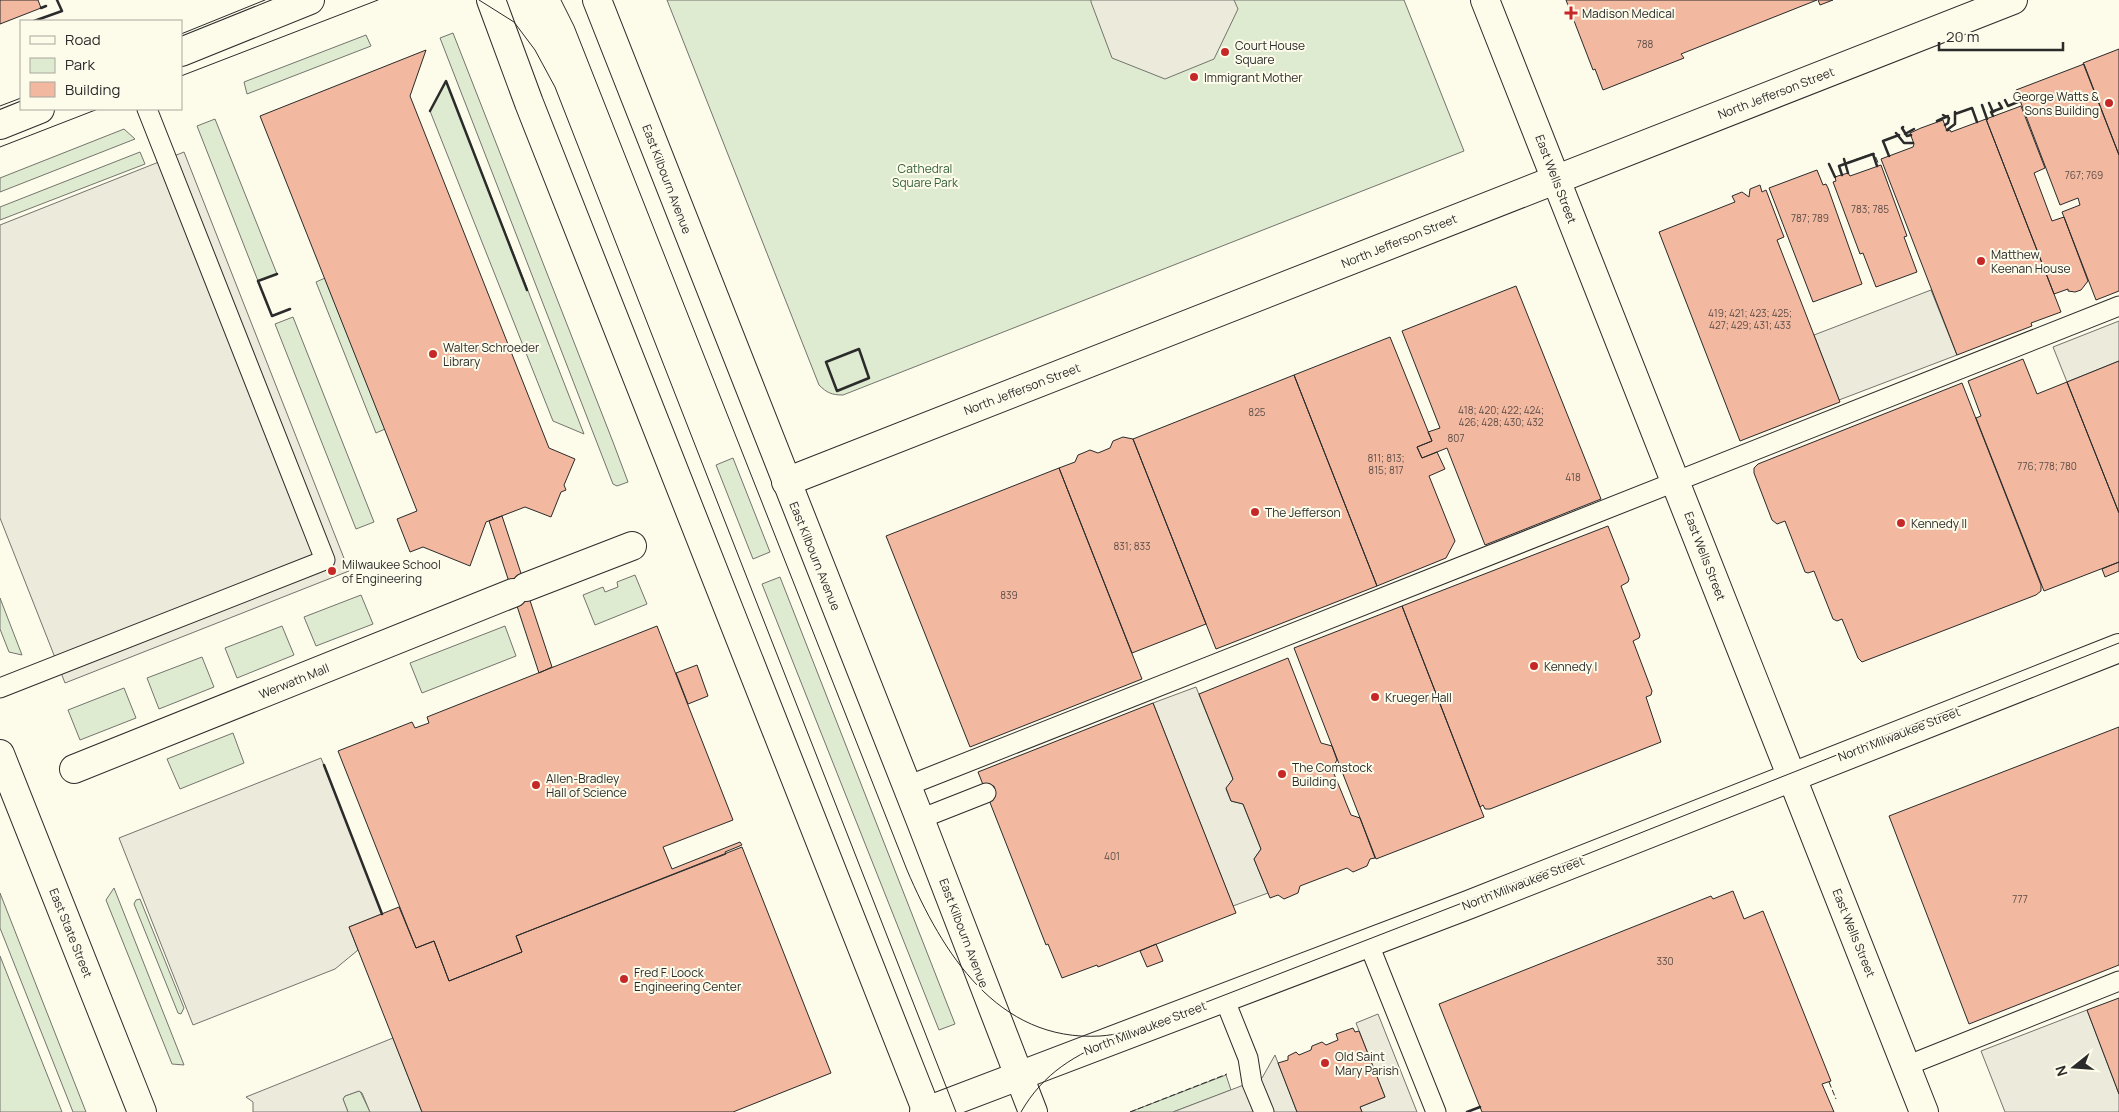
<svg xmlns="http://www.w3.org/2000/svg" width="2119" height="1112" font-family="Manrope,sans-serif">
	<rect width="100%" height="100%" fill="#fdfbea"/>
	<path fill="#deebd1" stroke="#74746e" d="M 667,0 L 1404,0 L 1464,151 L 843,395 C 832,395 827,393 819,385 Z
		M 453,33 L 613,442 L 628,482 L 617,486 L 613,484 L 440,38 Z
		M 366,35 L 371,46 L 247,94 L 244,82 Z
		M 446,81 L 584,434 L 553,421 L 430,111 Z
		M 215,119 L 277,274 L 258,281 L 197,126 Z
		M 124,129 L 135,139 L 0,192 L 0,178 Z
		M 140,152 L 145,164 L 0,220 L 0,207 Z
		M 325,278 L 385,429 L 376,433 L 316,282 Z
		M 293,317 L 374,522 L 356,529 L 275,324 Z
		M 733,458 L 770,552 L 753,559 L 716,465 Z
		M 635,575 L 647,604 L 595,625 L 583,595 L 603,587 L 605,592 L 618,587 L 617,582 Z
		M 780,577 L 955,1024 L 939,1030 L 762,584 Z
		M 361,595 L 373,624 L 316,646 L 304,617 Z
		M 0,598 L 22,655 L 9,652 L 0,629 Z
		M 282,626 L 294,655 L 237,678 L 225,648 Z
		M 505,626 L 516,656 L 422,693 L 410,663 Z
		M 202,657 L 214,687 L 159,709 L 147,678 Z
		M 124,688 L 136,718 L 80,740 L 68,710 Z
		M 233,733 L 244,763 L 180,789 L 167,759 Z
		M 114,888 L 184,1065 L 172,1064 L 106,900 Z
		M 0,893 L 86,1112 L 73,1112 L 0,928 Z
		M 140,899 L 184,1008 L 181,1014 L 178,1013 L 134,904 L 136,900 Z
		M 0,956 L 62,1112 L 0,1112 Z
		M 1226,1075 L 1231,1090 L 1173,1112 L 1130,1112 Z
		M 359,1091 L 361,1093 L 370,1112 L 348,1112 L 343,1099 L 345,1096 Z"/>
	<path fill="#eceadb" stroke="#74746e" d="M 1091,0 L 1234,0 L 1238,9 L 1214,59 L 1165,79 L 1112,58 L 1091,2 Z
		M 184,152 L 349,571 L 65,683 L 0,518 L 0,225 Z
		M 1931,290 L 1957,355 L 1839,400 L 1814,335 Z
		M 2119,321 L 2119,361 L 2067,382 L 2053,347 Z
		M 1196,687 L 1233,779 L 1226,789 L 1231,801 L 1243,804 L 1261,849 L 1254,859 L 1268,893 L 1233,906 L 1153,703 Z
		M 321,758 L 382,914 L 349,927 L 358,950 L 335,969 L 193,1025 L 119,838 Z
		M 2087,1010 L 2119,1094 L 2119,1112 L 2005,1112 L 1981,1051 Z
		M 1378,1014 L 1417,1112 L 1362,1112 L 1360,1107 L 1385,1097 L 1356,1023 Z
		M 393,1038 L 422,1112 L 370,1112 L 362,1093 L 359,1091 L 345,1096 L 343,1099 L 348,1112 L 253,1112 L 253,1102 L 246,1097 Z
		M 1275,1055 L 1297,1112 L 1173,1112 L 1262,1078 Z"/>
	<path fill="#f2b8a0" stroke="#2b2b2b" d="M 0,0 L 38,0 L 41,8 L 0,24 Z
		M 1566,0 L 1817,0 L 1681,54 L 1684,58 L 1603,90 L 1595,69 L 1593,70 Z
		M 1818,0 L 1833,0 L 1820,5 Z
		M 2119,49 L 2119,155 L 2083,63 Z
		M 426,50 L 410,96 L 549,448 L 575,459 L 564,485 L 566,490 L 561,492 L 551,517 L 525,507 L 486,522 L 470,566 L 423,547 L 410,552 L 397,519 L 417,511 L 260,116 Z
		M 2084,64 L 2119,155 L 2119,291 L 2096,300 L 2062,212 L 2080,205 L 2078,198 L 2060,205 L 2016,90 Z
		M 2021,106 L 2045,168 L 2034,173 L 2052,221 L 2064,217 L 2088,281 L 2081,290 L 2075,292 L 2068,291 L 2068,289 L 2054,294 L 1986,119 Z
		M 1986,119 L 2061,312 L 2031,323 L 2032,326 L 1957,355 L 1881,159 L 1913,147 L 1914,144 L 1910,133 L 1921,128 L 1943,120 L 1947,131 L 1950,130 L 1951,132 Z
		M 1881,165 L 1907,236 L 1904,237 L 1917,272 L 1876,287 L 1863,253 L 1860,254 L 1833,182 L 1836,181 L 1835,177 L 1841,175 L 1848,173 L 1850,176 Z
		M 1817,170 L 1823,185 L 1826,184 L 1828,188 L 1862,284 L 1813,302 L 1769,188 Z
		M 1760,185 L 1762,192 L 1766,190 L 1784,237 L 1777,240 L 1840,402 L 1740,441 L 1659,232 L 1735,202 L 1732,196 L 1742,192 L 1749,197 L 1750,189 Z
		M 1516,286 L 1601,499 L 1485,545 L 1447,448 L 1422,458 L 1417,447 L 1432,441 L 1428,432 L 1440,428 L 1402,331 Z
		M 1390,337 L 1432,441 L 1417,447 L 1422,458 L 1437,452 L 1445,469 L 1429,476 L 1455,541 L 1446,558 L 1377,586 L 1294,375 Z
		M 2023,359 L 2037,394 L 2067,382 L 2119,513 L 2119,562 L 2044,591 L 1976,418 L 1981,416 L 1968,381 Z
		M 2119,361 L 2119,513 L 2067,382 Z
		M 1294,375 L 1377,586 L 1216,649 L 1133,439 Z
		M 1962,383 L 2041,585 L 2041,591 L 2036,595 L 1862,662 L 1858,658 L 1842,619 L 1837,621 L 1833,619 L 1814,571 L 1808,573 L 1805,572 L 1785,521 L 1777,524 L 1772,520 L 1754,473 L 1754,468 L 1758,464 Z
		M 1123,437 L 1133,439 L 1206,624 L 1132,653 L 1059,468 L 1075,462 L 1078,455 L 1083,453 L 1090,450 L 1098,453 L 1110,448 L 1113,441 Z
		M 1059,468 L 1142,679 L 970,747 L 886,536 Z
		M 502,516 L 552,667 L 539,673 L 489,521 Z
		M 1608,526 L 1629,579 L 1628,582 L 1621,586 L 1640,635 L 1639,638 L 1633,641 L 1652,691 L 1651,695 L 1646,697 L 1661,742 L 1490,809 L 1485,809 L 1483,805 L 1480,807 L 1402,606 Z
		M 2119,562 L 2119,571 L 2105,577 L 2102,569 Z
		M 1402,606 L 1484,817 L 1376,859 L 1294,648 Z
		M 657,626 L 733,820 L 663,847 L 672,869 L 740,842 L 742,845 L 725,852 L 726,854 L 516,936 L 522,952 L 449,981 L 434,941 L 416,948 L 338,751 L 412,722 L 415,728 L 429,723 L 427,717 Z
		M 1288,658 L 1321,743 L 1332,746 L 1337,760 L 1332,769 L 1351,815 L 1360,818 L 1375,858 L 1370,859 L 1367,866 L 1353,872 L 1347,868 L 1300,886 L 1298,893 L 1284,899 L 1278,895 L 1270,898 L 1254,859 L 1261,849 L 1243,804 L 1231,801 L 1226,788 L 1233,779 L 1199,694 Z
		M 697,665 L 708,696 L 688,704 L 676,673 Z
		M 1153,703 L 1236,913 L 1098,967 L 1097,965 L 1062,978 L 1048,944 L 1046,945 L 978,772 Z
		M 2119,727 L 2119,965 L 1969,1024 L 1889,816 Z
		M 742,847 L 831,1073 L 733,1112 L 422,1112 L 349,927 L 399,907 L 416,948 L 434,941 L 449,981 L 522,952 L 516,936 Z
		M 1733,891 L 1744,919 L 1763,911 L 1831,1081 L 1822,1084 L 1834,1112 L 1482,1112 L 1439,1004 L 1711,896 L 1713,899 Z
		M 1156,944 L 1163,961 L 1147,967 L 1140,951 Z
		M 2119,998 L 2119,1094 L 2087,1010 Z
		M 1353,1028 L 1355,1032 L 1359,1031 L 1385,1097 L 1360,1107 L 1362,1112 L 1297,1112 L 1278,1063 L 1288,1060 L 1288,1056 L 1296,1052 L 1299,1055 L 1311,1050 L 1312,1046 L 1322,1042 L 1326,1045 L 1338,1040 L 1336,1034 Z"/>
	<g fill="none" stroke-linecap="round" stroke-linejoin="round">
		<defs>
			<path id="lane" d="M 0,688 L 325,560 L 147,109
				M 907,786 L 2119,306
				M 920,819 L 986,793
				M 1368,942 L 1436,1112
				M 1224,998 L 1248,1058 L 1252,1083 L 1264,1112
				M 1906,1066 L 2119,981"/>
			<path id="street" d="M 786,482 L 2013,0
				M 526,587 L 632,546
				M 74,769 L 513,593"/>
			<path id="secondary" d="M 491,0 L 529,103 L 927,1112
				M 597,0 L 920,819 L 1033,1112
				M 1485,0 L 1924,1112
				M 181,52 L 310,0
				M 0,125 L 40,109
				M 0,754 L 142,1112"/>
			<path id="primary" d="M 924,1112 L 1468,905 L 2119,648"/>
		</defs>
		<use href="#lane" stroke="#2b2b2b" stroke-width="21"/>
		<use href="#street" stroke="#2b2b2b" stroke-width="30"/>
		<use href="#secondary" stroke="#2b2b2b" stroke-width="30"/>
		<use href="#primary" stroke="#2b2b2b" stroke-width="30"/>
		<use href="#lane" stroke="#fdfbea" stroke-width="19"/>
		<use href="#street" stroke="#fdfbea" stroke-width="28"/>
		<use href="#secondary" stroke="#fdfbea" stroke-width="28"/>
		<use href="#primary" stroke="#fdfbea" stroke-width="28"/>
		<path stroke="#2b2b2b" stroke-width="1" d="M 479,0 L 514,22 L 535,50 L 555,87 L 956,1112
			M 561,0 L 574,26 L 907,870 C 942,952 997,1042 1100,1036 C 1117,1035 1132,1030 1148,1025
			M 181,34 L 265,0
			M 181,76 L 378,0
			M 0,106 L 21,98
			M 0,147 L 98,109
			M 1142,1027 L 1537,874 L 2119,643
			M 1021,1112 C 1044,1072 1075,1055 1116,1038"/>
		<path stroke="#2b2b2b" stroke-width="1" stroke-dasharray="6 2.5" stroke-linecap="butt" d="M 1846,163 L 1874,153 L 1879,165
			M 1829,1082 L 1836,1099
			M 1130,1112 L 1227,1074"/>
		<path stroke="#2b2b2b" stroke-width="2.5" d="M 41,8 L 46,6
			M 34,21 L 62,11 L 57,0
			M 2005,100 L 2008,106 L 2020,101
			M 1989,103 L 1993,112 L 1995,111
			M 1982,105 L 1987,119
			M 430,111 L 446,81 L 527,290
			M 1955,114 L 1972,108 L 1977,122
			M 1943,115 L 1949,118 L 1948,123 L 1945,125
			M 1993,116 L 1991,112 L 2002,108 L 1999,103
			M 1937,121 L 1948,116
			M 1903,127 L 1902,128 L 1907,136 L 1911,135
			M 1947,130 L 1955,124 L 1955,112
			M 1896,133 L 1904,143 L 1913,143
			M 1905,134 L 1914,129
			M 1889,156 L 1883,141 L 1899,135
			M 1844,159 L 1848,173
			M 1829,164 L 1835,177
			M 1842,175 L 1839,166 L 1873,154 L 1877,166
			M 277,274 L 258,281 L 272,316 L 290,309
			M 859,349 L 869,378 L 837,391 L 826,362 Z
			M 324,765 L 382,914
			M 1467,1112 L 1480,1107"/>
	</g>
	<g fill="#c62828" stroke="#fdfbea" stroke-width="2">
		<path d="M1568.5 5.5h5v5h5v5h-5v5h-5v-5h-5v-5h5z"/>
		<circle cx="1225" cy="52" r="5"/>
		<circle cx="1194" cy="77" r="5"/>
		<circle cx="2109" cy="103" r="5"/>
		<circle cx="1981" cy="261" r="5"/>
		<circle cx="433" cy="354" r="5"/>
		<circle cx="1255" cy="512" r="5"/>
		<circle cx="1901" cy="523" r="5"/>
		<circle cx="332" cy="571" r="5"/>
		<circle cx="1534" cy="666" r="5"/>
		<circle cx="1375" cy="697" r="5"/>
		<circle cx="1282" cy="774" r="5"/>
		<circle cx="536" cy="785" r="5"/>
		<circle cx="624" cy="979" r="5"/>
		<circle cx="1325" cy="1063" r="5"/>
	</g>
	<g text-anchor="middle" dominant-baseline="central" stroke-width="4" stroke-linejoin="round" paint-order="stroke">
		<g font-size="10" fill="#5d4e48">
			<text x="1645" y="44">788</text>
			<text x="2084" y="175">767; 769</text>
			<text x="1870" y="209">783; 785</text>
			<text x="1810" y="218">787; 789</text>
			<text x="1750" y="313">419; 421; 423; 425;<tspan x="1750" dy="12">427; 429; 431; 433</tspan></text>
			<text x="1501" y="410">418; 420; 422; 424;<tspan x="1501" dy="12">426; 428; 430; 432</tspan></text>
			<text x="1257" y="412">825</text>
			<text x="1456" y="438">807</text>
			<text x="1386" y="458">811; 813;<tspan x="1386" dy="12">815; 817</tspan></text>
			<text x="2047" y="466">776; 778; 780</text>
			<text x="1573" y="477">418</text>
			<text x="1132" y="546">831; 833</text>
			<text x="1009" y="595">839</text>
			<text x="1112" y="856">401</text>
			<text x="2020" y="899">777</text>
			<text x="1665" y="961">330</text>
		</g>
		<g font-size="12" fill="#2b2b2b" stroke="#fdfbea" text-anchor="start">
			<text x="1582" y="13">Madison Medical</text>
			<text x="1235" y="45">Court House<tspan x="1235" dy="14">Square</tspan></text>
			<text x="1204" y="77">Immigrant Mother</text>
			<text x="2099" y="96" text-anchor="end">George Watts &amp;<tspan x="2099" dy="14">Sons Building</tspan></text>
			<text x="1991" y="254">Matthew<tspan x="1991" dy="14">Keenan House</tspan></text>
			<text x="443" y="347">Walter Schroeder<tspan x="443" dy="14">Library</tspan></text>
			<text x="1265" y="512">The Jefferson</text>
			<text x="1911" y="523">Kennedy II</text>
			<text x="342" y="564">Milwaukee School<tspan x="342" dy="14">of Engineering</tspan></text>
			<text x="1544" y="666">Kennedy I</text>
			<text x="1385" y="697">Krueger Hall</text>
			<text x="1292" y="767">The Comstock<tspan x="1292" dy="14">Building</tspan></text>
			<text x="546" y="778">Allen-Bradley<tspan x="546" dy="14">Hall of Science</tspan></text>
			<text x="634" y="972">Fred F. Loock<tspan x="634" dy="14">Engineering Center</tspan></text>
			<text x="1335" y="1056">Old Saint<tspan x="1335" dy="14">Mary Parish</tspan></text>
		</g>
		<g font-size="12" fill="#2b2b2b" stroke="#fdfbea">
			<text transform="translate(1776 93) rotate(-21)">North Jefferson Street</text>
			<text transform="translate(667 179) rotate(69)">East Kilbourn Avenue</text>
			<text transform="translate(1556 179) rotate(69)">East Wells Street</text>
			<text transform="translate(1399 241) rotate(-22)">North Jefferson Street</text>
			<text transform="translate(1022 389) rotate(-21)">North Jefferson Street</text>
			<text transform="translate(815 556) rotate(68)">East Kilbourn Avenue</text>
			<text transform="translate(1705 556) rotate(69)">East Wells Street</text>
			<text transform="translate(294 681) rotate(-22)">Werwath Mall</text>
			<text transform="translate(1899 734) rotate(-21)">North Milwaukee Street</text>
			<text transform="translate(1523 883) rotate(-21)">North Milwaukee Street</text>
			<text transform="translate(71 933) rotate(68)">East State Street</text>
			<text transform="translate(964 933) rotate(69)">East Kilbourn Avenue</text>
			<text transform="translate(1854 933) rotate(68)">East Wells Street</text>
			<text transform="translate(1145 1028) rotate(-21)">North Milwaukee Street</text>
		</g>
		<g font-size="12" fill="#34623c" stroke="#fdfbea">
			<text x="925" y="168">Cathedral<tspan x="925" dy="14">Square Park</tspan></text>
		</g>
	</g>
	<rect x="20" y="20" width="162" height="90" fill="#fdfbea" stroke="#a9a89e"/>
	<rect x="30" y="36" width="25" height="8" fill="#fdfbea" stroke="#a9a89e"/>
	<text x="65" y="45" font-size="15" fill="#2b2b2b">Road</text>
	<rect x="30" y="58" width="25" height="15" fill="#deebd1" stroke="#a9a89e"/>
	<text x="65" y="70" font-size="15" fill="#2b2b2b">Park</text>
	<rect x="30" y="82" width="25" height="15" fill="#f2b8a0" stroke="#a9a89e"/>
	<text x="65" y="95" font-size="15" fill="#2b2b2b">Building</text>
	<g transform="translate(2074 1067) rotate(253)" stroke="#fdfbea" stroke-width="4" paint-order="stroke">
	<path d="M0-4L9 19L0 12L-9 19Z" fill="#2b2b2b"/>
	<text y="-8" font-size="14" font-weight="bold" text-anchor="middle" fill="#2b2b2b">N</text>
	</g>
	<path d="M1939 42v8h124v-8" fill="none" stroke="#2b2b2b" stroke-width="2.5"/>
	<text x="1946" y="42" font-size="15" fill="#2b2b2b" stroke="#fdfbea" stroke-width="4" paint-order="stroke">20 m</text>
</svg>
